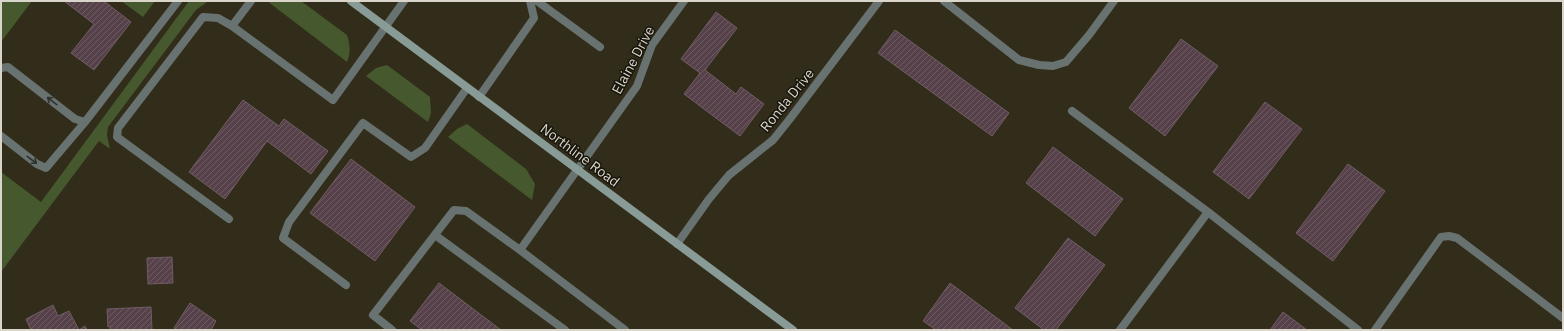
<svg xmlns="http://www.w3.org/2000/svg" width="1564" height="331" font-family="'IBM Plex Sans',sans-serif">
	<defs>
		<pattern id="building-hatch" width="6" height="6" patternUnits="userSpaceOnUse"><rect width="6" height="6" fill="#56414a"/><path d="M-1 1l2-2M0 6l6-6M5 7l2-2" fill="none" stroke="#6e5c63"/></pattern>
	</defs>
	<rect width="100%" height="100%" fill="#322d1a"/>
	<path fill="#46582d" d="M 1,1 L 32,1 L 1,42 Z
		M 121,1 L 155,1 L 143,17 Z
		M 189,1 L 212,1 L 207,2 L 196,10 L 108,127 L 107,135 L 110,149 L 99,141 L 1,272 L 1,172 L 41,202 Z
		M 267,1 L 301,1 L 347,35 C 350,45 351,52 347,62 Z
		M 387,65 L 430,97 L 431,113 L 428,122 L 366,76 L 376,68 Z
		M 467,124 L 526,169 L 535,184 L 532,200 L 448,137 L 457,129 Z"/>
	<path fill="url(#building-hatch)" stroke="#725c65" d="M 64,1 L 106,1 L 105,2 L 131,22 L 94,70 L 71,53 L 94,24 Z
		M 716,12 L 737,28 L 705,70 L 736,94 L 741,87 L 764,104 L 740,136 L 684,94 L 700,73 L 681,59 Z
		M 895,30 L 1009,113 L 992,136 L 878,53 Z
		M 1181,39 L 1218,66 L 1165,136 L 1129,108 Z
		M 243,100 L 279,126 L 284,119 L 328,151 L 311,174 L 267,141 L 225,199 L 189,172 Z
		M 1265,102 L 1302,129 L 1249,199 L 1213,172 Z
		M 1053,147 L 1123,199 L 1095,236 L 1026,183 Z
		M 351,159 L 415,207 L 375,261 L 310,213 Z
		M 1348,164 L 1385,191 L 1333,261 L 1296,233 Z
		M 1068,238 L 1105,265 L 1056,330 L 1044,330 L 1015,308 Z
		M 172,257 L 173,283 L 148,284 L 147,258 Z
		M 439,283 L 501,330 L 422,330 L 410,321 Z
		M 950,283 L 1013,330 L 936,330 L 923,321 Z
		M 190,303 L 216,321 L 211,330 L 177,330 L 174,328 Z
		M 53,305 L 58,316 L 69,311 L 79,330 L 85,326 L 87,330 L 31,330 L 26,319 Z
		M 151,307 L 152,330 L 110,330 L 110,326 L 108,327 L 107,309 Z
		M 1283,312 L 1307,330 L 1270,330 Z"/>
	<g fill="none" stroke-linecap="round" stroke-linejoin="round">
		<path stroke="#687371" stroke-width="8" d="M 251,1 L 232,26 L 333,100 L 404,1
			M 537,1 L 600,47
			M 944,1 L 1019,60 L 1039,65 L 1053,66 L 1066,62 L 1089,35 L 1114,1
			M 1,68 L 8,67 L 75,119 L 85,122
			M 479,97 L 534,18 L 530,1
			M 1072,111 L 1208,212 L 1358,330
			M 1,136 L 37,164 L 46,168 L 85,122 L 178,1
			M 229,219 L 117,137 L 118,128 L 203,17 L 218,18 L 232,26
			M 435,235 L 565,330
			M 677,244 L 709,199 L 729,175 L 773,140 L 789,120 L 879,1
			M 346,285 L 283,238 L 289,222 L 363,123 L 411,157 L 425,148 L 467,88
			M 392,330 L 373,315 L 454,210 L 466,211 L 520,250
			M 625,330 L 520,250 L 637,86 L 652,45 L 684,1
			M 1120,330 L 1208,212
			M 1375,330 L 1441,237 L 1449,236 L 1457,238 L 1563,318"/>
		<path stroke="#889b97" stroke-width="8" d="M 351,1 L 793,330"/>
	</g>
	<defs><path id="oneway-shaft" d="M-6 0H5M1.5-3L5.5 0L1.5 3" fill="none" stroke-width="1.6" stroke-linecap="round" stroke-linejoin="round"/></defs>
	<g stroke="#30312b">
		<use href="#oneway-shaft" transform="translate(52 101) rotate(-142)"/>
		<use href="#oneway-shaft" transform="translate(32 160) rotate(37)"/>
	</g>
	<g text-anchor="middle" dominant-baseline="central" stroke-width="3" stroke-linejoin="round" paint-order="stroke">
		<g font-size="14" fill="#d9d5ca" stroke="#18150d">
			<text transform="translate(633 60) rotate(-62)">Elaine Drive</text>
			<text transform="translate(787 100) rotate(-51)">Ronda Drive</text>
			<text transform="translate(580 155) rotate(37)">Northline Road</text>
		</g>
	</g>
	<rect width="1564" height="331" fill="none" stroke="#d9d5ca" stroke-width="4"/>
</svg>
